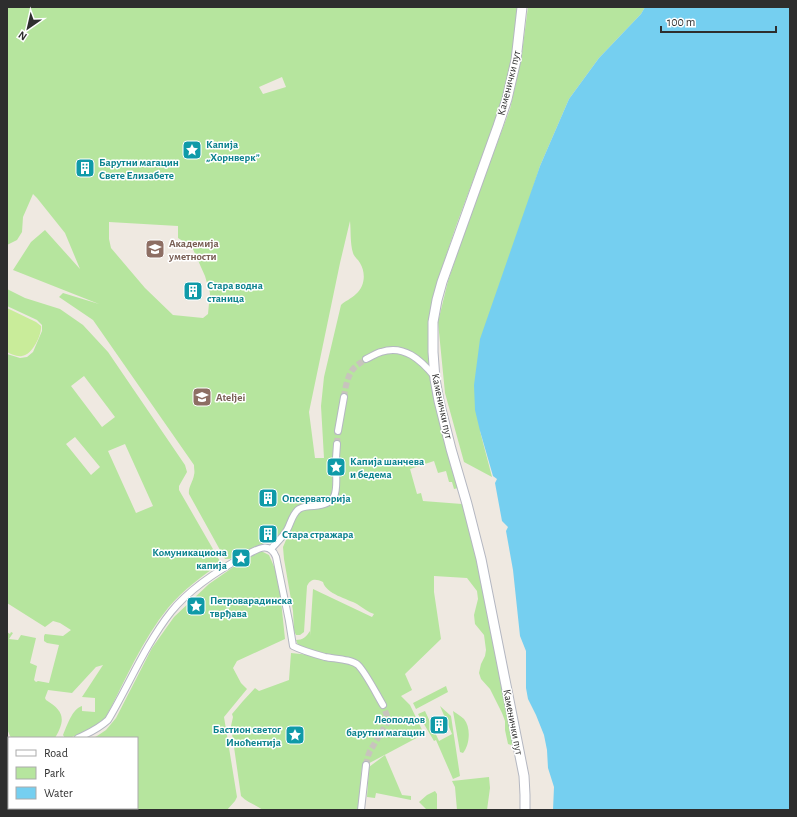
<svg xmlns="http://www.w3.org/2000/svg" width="797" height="817" font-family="'Alegreya Sans',sans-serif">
	<rect width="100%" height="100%" fill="#efe9e1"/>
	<path fill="#b6e59e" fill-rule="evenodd" d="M 7,7 L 518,7 L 513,57 L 509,77 L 494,124 L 456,226 L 438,280 L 433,299 L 429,322 L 448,454 L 458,488 L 454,489 L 452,482 L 449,482 L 446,471 L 438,473 L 434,461 L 410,469 L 417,494 L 421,493 L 423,501 L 462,504 L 470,527 L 503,683 L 513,743 L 511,745 L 508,744 L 505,730 L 505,721 L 502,713 L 490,689 L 481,679 L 479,673 L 481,664 L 485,656 L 486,650 L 484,635 L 475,624 L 474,615 L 478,599 L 477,591 L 467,578 L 434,576 L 434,592 L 441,639 L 405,674 L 412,690 L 401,696 L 410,705 L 424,734 L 362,767 L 358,810 L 263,810 C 256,805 248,803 241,796 L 231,726 L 233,717 L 232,714 L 243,701 L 255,688 L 259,691 L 289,680 L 291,653 L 310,655 L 327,661 L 350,663 L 358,668 L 381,706 L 361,664 L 304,649 L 298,645 L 296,640 C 303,640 306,637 310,631 L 310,636 L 313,589 L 372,617 L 374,614 C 368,612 363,608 357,604 C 348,599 326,594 323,582 C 316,579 311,578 307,586 L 304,632 L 300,635 L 296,635 L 294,631 L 293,611 L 284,559 L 283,547 L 289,533 C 276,538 263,543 251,549 C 243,553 234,560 225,559 L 189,494 C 188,487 193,482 194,475 C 195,472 194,469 194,465 L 93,320 L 59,297 L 63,293 L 99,304 L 13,270 L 31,242 L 45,230 L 80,269 L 65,233 L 37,198 L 33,194 L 23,217 L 22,232 L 17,240 L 7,245 ZM 282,77 L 286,87 L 263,94 L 259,87 ZM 350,221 C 351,231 350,243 353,253 C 354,257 358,259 360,263 C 366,273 365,286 356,294 C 351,299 345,301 341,305 L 324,377 L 321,406 L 324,458 L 315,458 L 309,412 L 340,263 ZM 109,222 L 178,226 L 178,238 L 192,247 L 205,276 L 210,293 L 208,314 L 203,318 L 173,315 L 145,288 L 111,248 L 109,239 Z
		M 528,7 L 645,7 L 641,14 L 599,58 L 569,99 L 540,166 L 529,200 L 480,431 L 492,477 L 464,462 L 445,393 L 438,322 L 448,281 L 474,205 L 510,109 L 521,60 Z
		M 7,289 L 25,298 L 60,309 L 83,325 L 108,352 L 185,465 L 187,472 L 179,486 L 179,490 L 221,563 C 202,576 183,590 168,608 C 142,640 126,679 107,715 L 102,723 L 94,729 L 69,738 L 65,738 L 63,735 C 67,726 72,709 82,706 L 82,711 L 95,712 L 95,698 L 82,697 L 103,665 L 96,667 L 72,693 L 48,690 L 45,698 L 46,700 C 64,711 66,719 55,738 L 11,738 L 7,729 L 7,632 L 10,634 L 11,632 L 13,633 L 9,639 L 18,640 L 21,635 L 36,638 L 30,663 L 37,666 L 34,680 L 36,682 L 38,681 L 49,683 L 59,645 L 47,643 L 44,641 L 44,636 L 45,634 L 63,636 L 71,630 L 60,623 L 53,621 L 45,627 L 7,603 L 7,354 L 20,358 L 27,357 L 33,352 L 42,331 L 42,325 L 37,320 L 7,306 ZM 84,376 L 115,417 L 102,427 L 71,386 ZM 75,437 L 100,467 L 91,475 L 66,444 ZM 125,444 L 153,506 L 136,513 L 108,451 Z
		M 261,551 L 269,555 L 276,571 L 280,591 L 285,639 L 237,661 L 233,668 L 241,683 L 247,689 L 224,717 L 237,797 L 235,801 L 227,810 L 32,810 L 32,808 L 137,808 L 137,738 L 93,738 L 97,736 L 106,730 L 116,718 L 152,648 L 174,617 L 193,599 L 209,584 L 242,561 Z
		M 446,686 L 448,692 L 416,709 L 413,703 Z
		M 440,706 L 451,716 L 460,776 L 453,779 L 436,740 L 434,741 L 418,714 L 425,711 L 439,741 L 452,734 Z
		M 453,711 C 457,714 461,716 464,719 C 471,727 470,745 463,753 L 460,752 Z
		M 385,755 L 402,795 L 411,796 L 411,800 L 376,793 L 375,798 L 367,797 L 369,767 Z
		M 7,770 L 9,776 L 9,808 L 18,808 L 19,810 L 7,810 Z
		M 489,777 L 490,788 L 487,810 L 457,810 L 455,787 L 452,781 Z
		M 435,791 L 437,794 L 437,810 L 427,810 L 419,802 L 427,795 Z"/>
	<path fill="#c9ec9a" d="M 7,308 L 36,322 L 41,326 C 42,335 32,355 22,356 C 17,357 11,354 7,352 Z"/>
	<path fill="#75cff0" d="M 645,7 L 790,7 L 790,810 L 553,810 L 554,787 L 548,768 L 547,750 L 544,735 L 536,715 L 528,699 L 526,688 L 526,651 L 520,636 L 513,570 L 506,531 L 508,527 L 502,521 L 495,483 L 497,479 L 493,476 L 480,431 L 475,410 L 474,385 L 480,339 L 540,166 L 569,99 L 599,58 L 641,14 Z"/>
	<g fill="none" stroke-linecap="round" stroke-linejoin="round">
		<path stroke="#c8c4bd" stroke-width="6" stroke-dasharray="6 3" stroke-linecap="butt" d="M 344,397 C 345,389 347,379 351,372 C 354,366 361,363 366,359
			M 337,444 L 338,431
			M 366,765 L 368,756 L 370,751 L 387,723 L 387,716 L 383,705"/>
		<defs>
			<path id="street" d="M 366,359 C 371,357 376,353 381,352 C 404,344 421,360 435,377
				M 338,431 L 344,397
				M 336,458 L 337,444
				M 271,549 C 276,543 283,537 287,530 C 291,523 292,514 299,509 C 304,506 309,506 314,506 C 341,504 336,488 336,467
				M 78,738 C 90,732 97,730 108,720 C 129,685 145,645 171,612 C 191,587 220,569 248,554 C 259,548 270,542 276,557 L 289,621 L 293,646 C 303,651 314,654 325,657 C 335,659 351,659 358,665 C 366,673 377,695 383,705
				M 361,810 L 366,765"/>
			<path id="secondary" d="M 522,7 L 516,60 L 507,99 L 498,126 L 442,282 L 437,300 L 433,322 L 433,352 L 435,379 L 439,401 L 451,449 L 467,504 L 481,559 L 524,776 L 525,795 L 525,810
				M 7,758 L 9,763
				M 22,808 L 23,810"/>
		</defs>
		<use href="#street" stroke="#b4b7c1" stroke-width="8"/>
		<use href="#secondary" stroke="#b4b7c1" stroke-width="11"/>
		<use href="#street" stroke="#fff" stroke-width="6"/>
		<use href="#secondary" stroke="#fff" stroke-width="9"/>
	</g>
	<defs>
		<symbol id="sight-square" viewBox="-11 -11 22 22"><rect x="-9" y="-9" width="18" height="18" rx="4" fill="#0f9aa8" stroke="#fff"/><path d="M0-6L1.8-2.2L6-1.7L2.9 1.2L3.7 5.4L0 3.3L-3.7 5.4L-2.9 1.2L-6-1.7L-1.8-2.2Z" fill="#fff"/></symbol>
		<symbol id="building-square" viewBox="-11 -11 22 22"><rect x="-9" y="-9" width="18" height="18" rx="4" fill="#0f9aa8" stroke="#fff"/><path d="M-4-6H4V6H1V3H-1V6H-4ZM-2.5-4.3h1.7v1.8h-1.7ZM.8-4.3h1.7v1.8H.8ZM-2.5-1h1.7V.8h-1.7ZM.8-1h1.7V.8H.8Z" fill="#fff"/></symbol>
		<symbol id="university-square" viewBox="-11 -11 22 22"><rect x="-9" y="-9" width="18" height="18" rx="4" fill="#8d6e63" stroke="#fff"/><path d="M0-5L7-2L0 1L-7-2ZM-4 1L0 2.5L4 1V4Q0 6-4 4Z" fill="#fff"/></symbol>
	</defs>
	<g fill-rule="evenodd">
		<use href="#sight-square" x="181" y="139" width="22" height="22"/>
		<use href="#building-square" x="74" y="157" width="22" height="22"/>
		<use href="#university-square" x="144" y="238" width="22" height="22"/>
		<use href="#building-square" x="182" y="280" width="22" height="22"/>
		<use href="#university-square" x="191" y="386" width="22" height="22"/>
		<use href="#sight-square" x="325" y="456" width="22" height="22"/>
		<use href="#building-square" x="257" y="487" width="22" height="22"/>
		<use href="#building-square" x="257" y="523" width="22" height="22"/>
		<use href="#sight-square" x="230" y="547" width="22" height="22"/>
		<use href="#sight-square" x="185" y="595" width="22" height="22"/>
		<use href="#building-square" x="428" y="714" width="22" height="22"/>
		<use href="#sight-square" x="284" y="724" width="22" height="22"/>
	</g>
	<g text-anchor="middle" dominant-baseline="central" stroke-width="3" stroke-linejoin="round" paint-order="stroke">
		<g font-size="11" fill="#2e2e2e" stroke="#fff">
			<text transform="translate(509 83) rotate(-76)">Каменички пут</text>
			<text transform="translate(442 406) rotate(78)">Каменички пут</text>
			<text transform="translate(513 722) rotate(79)">Каменички пут</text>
		</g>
		<g font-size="11" font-weight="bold" fill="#0d838f" stroke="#fff" text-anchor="start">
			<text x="206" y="144">Капија<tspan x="206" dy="13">„Хорнверк”</tspan></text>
			<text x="99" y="162">Барутни магацин<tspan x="99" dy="13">Свете Елизабете</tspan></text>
			<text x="207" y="285">Стара водна<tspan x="207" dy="13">станица</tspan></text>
			<text x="350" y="461">Капија шанчева<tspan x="350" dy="13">и бедема</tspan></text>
			<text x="282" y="498">Опсерваторија</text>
			<text x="282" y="534">Стара стражара</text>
			<text x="227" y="552" text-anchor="end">Комуникациона<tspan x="227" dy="13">капија</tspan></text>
			<text x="210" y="600">Петроварадинска<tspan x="210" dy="13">тврђава</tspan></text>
			<text x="425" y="719" text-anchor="end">Леополдов<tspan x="425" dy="13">барутни магацин</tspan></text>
			<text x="281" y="729" text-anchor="end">Бастион светог<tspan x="281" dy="13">Иноћентија</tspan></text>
		</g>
		<g font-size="11" font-weight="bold" fill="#785e54" stroke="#fff" text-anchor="start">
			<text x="169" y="243">Академија<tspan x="169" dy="13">уметности</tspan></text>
			<text x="216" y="397">Ateljei</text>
		</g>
	</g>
	<rect width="797" height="817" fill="none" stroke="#2e2e2e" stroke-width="16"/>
	<rect x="8" y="737" width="130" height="72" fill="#ffffff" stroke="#ababab"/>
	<rect x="16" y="750" width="20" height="6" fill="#ffffff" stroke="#ababab"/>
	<text x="44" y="757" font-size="12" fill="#2e2e2e">Road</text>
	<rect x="16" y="767" width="20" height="12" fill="#b6e59e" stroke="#ababab"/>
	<text x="44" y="777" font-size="12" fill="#2e2e2e">Park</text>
	<rect x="16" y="787" width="20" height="12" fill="#75cff0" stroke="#ababab"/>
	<text x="44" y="797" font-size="12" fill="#2e2e2e">Water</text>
	<g transform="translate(28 28) rotate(214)" stroke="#ffffff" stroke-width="3" paint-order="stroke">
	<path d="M0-3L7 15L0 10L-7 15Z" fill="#2e2e2e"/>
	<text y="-6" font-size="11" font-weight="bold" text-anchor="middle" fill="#2e2e2e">N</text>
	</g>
	<path d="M661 26v6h115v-6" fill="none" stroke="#2e2e2e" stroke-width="2"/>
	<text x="667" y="26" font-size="12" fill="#2e2e2e" stroke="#ffffff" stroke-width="3" paint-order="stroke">100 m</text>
</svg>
